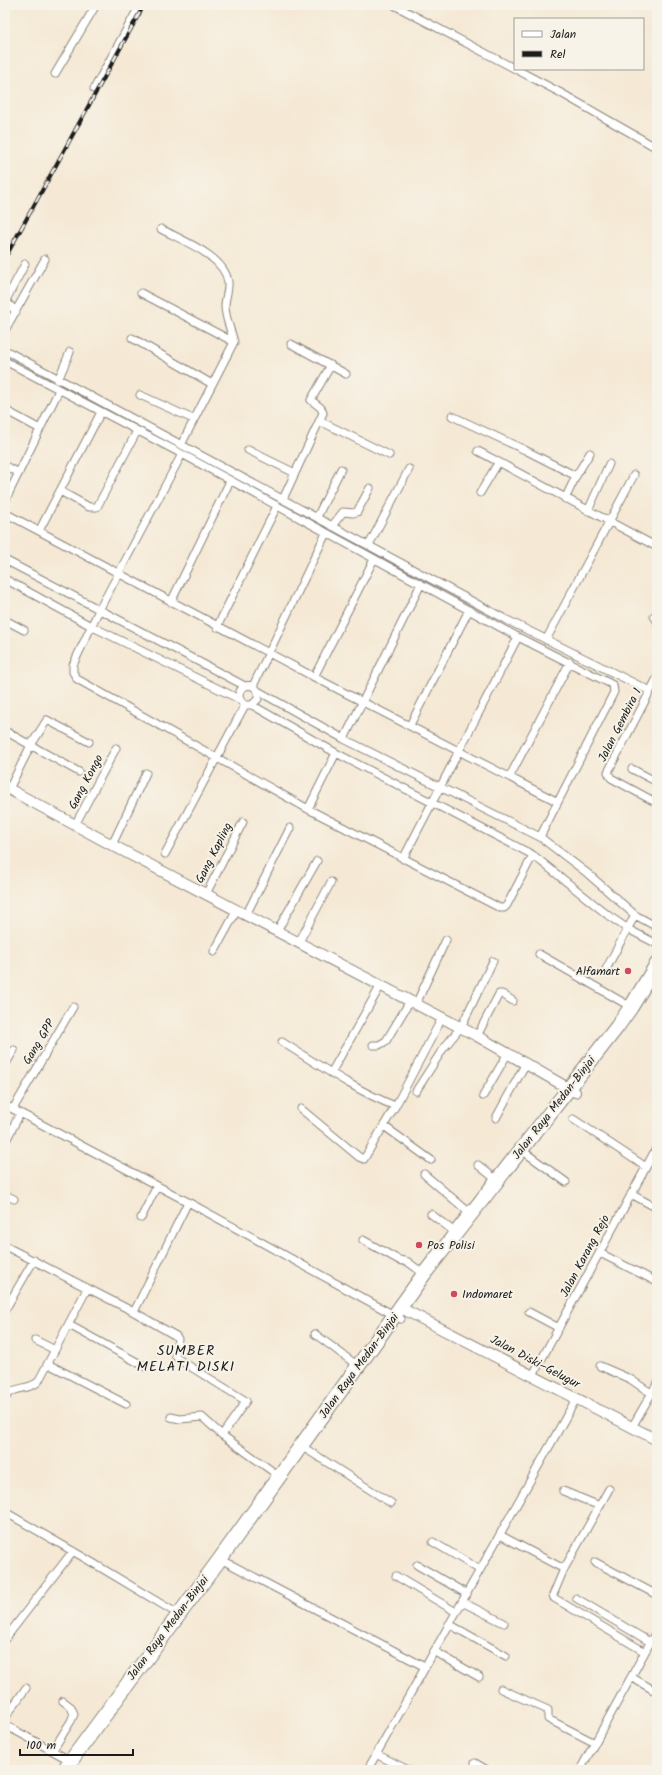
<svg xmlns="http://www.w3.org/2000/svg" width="662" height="1775" font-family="Kalam,sans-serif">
	<rect width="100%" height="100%" fill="#f7f3e8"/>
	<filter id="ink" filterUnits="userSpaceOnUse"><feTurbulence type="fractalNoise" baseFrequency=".025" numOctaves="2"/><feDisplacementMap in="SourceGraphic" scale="8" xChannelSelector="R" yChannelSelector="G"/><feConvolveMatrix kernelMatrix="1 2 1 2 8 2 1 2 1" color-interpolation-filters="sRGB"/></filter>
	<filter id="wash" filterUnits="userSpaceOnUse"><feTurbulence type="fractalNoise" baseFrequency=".012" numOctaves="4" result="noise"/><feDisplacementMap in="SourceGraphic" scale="16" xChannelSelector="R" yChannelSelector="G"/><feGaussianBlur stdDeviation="0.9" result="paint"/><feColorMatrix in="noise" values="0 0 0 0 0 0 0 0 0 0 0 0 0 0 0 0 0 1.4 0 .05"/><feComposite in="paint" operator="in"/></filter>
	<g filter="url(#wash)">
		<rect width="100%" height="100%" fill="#f5e9d5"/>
	</g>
	<g filter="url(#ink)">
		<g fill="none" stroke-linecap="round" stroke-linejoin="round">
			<defs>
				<path id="street" d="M 394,5 L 561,93 L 657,148
					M 55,74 L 96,5
					M 94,89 L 140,5
					M 161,229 C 181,240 225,256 228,282 C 229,290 225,298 225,306 C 225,318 231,330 234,342 L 181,445
					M 141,293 L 234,342
					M 16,312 L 7,302 L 6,300 L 25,264
					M 5,330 L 45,259
					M 132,338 L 212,384
					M 291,344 L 346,374
					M 5,350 L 507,620 L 650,691
					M 5,361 L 182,454 L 518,637 L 613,685 L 614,692 L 540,837
					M 58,380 L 70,352
					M 140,395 L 193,419
					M 5,410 L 40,429
					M 452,416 L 525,450 L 576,476
					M 320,421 L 389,455
					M 248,450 L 295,473
					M 478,451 L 657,547
					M 182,454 L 99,610 L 73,665 L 73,672 L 77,679 L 308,809 L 500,908 L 504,908 L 507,905 L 533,855
					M 5,466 L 19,473
					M 60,491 L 89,507 L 97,507 L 137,431
					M 480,493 L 498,463
					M 283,499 L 323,413 L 321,408 L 311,400 L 331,365
					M 565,499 L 576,476 L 590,453
					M 5,501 L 59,390
					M 588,511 L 609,464
					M 5,513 L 314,677 L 558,802
					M 317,517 L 341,469
					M 332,526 L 343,512 L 353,513 L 357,512 L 370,488
					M 39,531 L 101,412
					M 369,545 L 409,469
					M 5,560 L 245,686
					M 5,579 L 91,626 L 239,699
					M 171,602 L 230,481
					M 654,616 L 657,621
					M 5,620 L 24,630
					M 217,627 L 277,506
					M 546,640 L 634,475
					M 314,677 L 374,559
					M 657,678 L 608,772 L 611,778 L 657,803
					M 253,686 L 326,533
					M 258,691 L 258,699 L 252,705 L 245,705 C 234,697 240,683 253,686 L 258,691 L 344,739 L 540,837 L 587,873 L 635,915 L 657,927
					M 252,705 L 336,753 L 533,855 L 609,916 L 628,929 L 657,944
					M 410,725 L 469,610
					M 5,731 L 79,772
					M 344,739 L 421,584
					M 632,769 L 657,782
					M 510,776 L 570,662
					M 9,789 L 31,745 L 47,720 L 89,742
					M 308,809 L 336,753
					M 75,825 L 116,748
					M 112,845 L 146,773
					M 165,854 L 245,705
					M 403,859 L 518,637
					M 206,894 L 243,822
					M 246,915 L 290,828
					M 277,931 L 317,861
					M 299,942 L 331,882
					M 214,952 L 237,910
					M 539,954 L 631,1007
					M 605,971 L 635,915
					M 416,1004 L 446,940
					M 477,1036 L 499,994 L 502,994 L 513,1001
					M 282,1042 C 319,1065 355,1090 395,1106
					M 373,1045 L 379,1045 L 386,1041 L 410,1001
					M 5,1065 L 14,1050
					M 331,1073 L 381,985
					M 416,1091 L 443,1049 L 461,1027 L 493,961
					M 483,1096 L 508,1053
					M 5,1105 L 188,1202 L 401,1319
					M 13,1109 L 73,1007
					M 301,1109 L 359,1157 L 364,1159 L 396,1105 L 442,1018
					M 496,1118 L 526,1063
					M 573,1119 L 646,1167
					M 384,1126 L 431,1160
					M 5,1142 L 20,1114
					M 527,1154 L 566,1182
					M 478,1165 L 498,1181
					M 424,1174 L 471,1214
					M 631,1194 L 657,1208
					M 5,1195 L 14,1199
					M 431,1214 L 456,1233
					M 141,1218 L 157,1186
					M 363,1240 L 399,1260 L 408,1262 L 424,1274
					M 5,1246 L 134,1312 L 176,1336 L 178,1339 L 175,1355 L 178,1359 L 246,1401 L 222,1435 L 279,1476
					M 600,1253 L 657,1282
					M 5,1310 L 34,1260
					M 134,1312 L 188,1202
					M 529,1312 L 559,1328
					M 69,1325 L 146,1367
					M 315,1334 L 358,1366
					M 35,1340 L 55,1350
					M 48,1364 L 126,1404
					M 600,1366 L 630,1379 L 651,1393
					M 533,1375 L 657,1147
					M 5,1398 C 14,1385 27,1391 38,1382 L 87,1289
					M 171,1417 L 180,1419 L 202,1417 L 222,1435
					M 632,1427 L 657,1384
					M 306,1449 L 391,1503
					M 609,1489 L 564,1569 L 553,1595 L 554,1598 L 645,1652
					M 563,1491 L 600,1506
					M 5,1512 L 83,1557 L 178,1614
					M 500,1535 L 564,1569
					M 433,1542 L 480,1570
					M 226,1562 L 425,1667
					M 595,1562 L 657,1595
					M 417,1565 L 467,1594
					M 396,1576 L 456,1612
					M 576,1598 L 650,1642
					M 462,1602 L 504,1623
					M 449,1624 L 506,1656
					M 5,1639 L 73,1551
					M 434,1651 L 479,1677
					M 631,1677 L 657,1692
					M 501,1689 L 548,1710 L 548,1719 L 595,1743
					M 5,1718 L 26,1688
					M 5,1725 L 73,1762
					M 53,1750 L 71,1721 L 74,1714 L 71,1707 L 63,1701
					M 376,1754 L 408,1770
					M 475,1763 L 487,1770
					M 368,1769 L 576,1399
					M 580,1770 L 657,1630"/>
				<path id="secondary" d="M 5,787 L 112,845 L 477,1036 L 575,1092
					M 401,1308 L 657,1440"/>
				<path id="highway" d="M 64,1770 L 220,1559 L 424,1274 L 617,1027 L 631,1007 L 657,964"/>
			</defs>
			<use href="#street" stroke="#888278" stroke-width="9"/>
			<use href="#secondary" stroke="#888278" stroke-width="12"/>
			<use href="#highway" stroke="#888278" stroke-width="16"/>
			<use href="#street" stroke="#fff" stroke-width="7"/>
			<use href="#secondary" stroke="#fff" stroke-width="10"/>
			<use href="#highway" stroke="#fff" stroke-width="14"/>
			<defs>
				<path id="rail" d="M 5,258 L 144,5"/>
			</defs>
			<use href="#rail" stroke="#1c1c1c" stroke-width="4"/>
			<use href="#rail" stroke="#f7f3e8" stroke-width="2.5" stroke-dasharray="8" stroke-linecap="butt"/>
		</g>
	</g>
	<g fill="#d1495b" stroke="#f7f3e8" stroke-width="1.5">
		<circle cx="628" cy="971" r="4"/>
		<circle cx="419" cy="1245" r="4"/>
		<circle cx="454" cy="1294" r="4"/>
	</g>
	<g text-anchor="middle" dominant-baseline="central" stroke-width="4" stroke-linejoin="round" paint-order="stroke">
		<g font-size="12" fill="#1c1c1c" stroke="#f7f3e8">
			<text transform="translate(620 725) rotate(-63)">Jalan Gembira 1</text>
			<text transform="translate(86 782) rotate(-62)">Gang Kongo</text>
			<text transform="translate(214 853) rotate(-63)">Gang Kapling</text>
			<text transform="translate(39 1042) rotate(-59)">Gang GPP</text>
			<text transform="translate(554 1108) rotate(-52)">Jalan Raya Medan-Binjai</text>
			<text transform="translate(585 1256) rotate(-62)">Jalan Karang Rejo</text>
			<text transform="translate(535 1362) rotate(28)">Jalan Diski–Gelugur</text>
			<text transform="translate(359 1366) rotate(-54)">Jalan Raya Medan-Binjai</text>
			<text transform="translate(168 1628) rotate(-53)">Jalan Raya Medan-Binjai</text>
		</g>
		<g font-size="12" fill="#1c1c1c" stroke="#f7f3e8" text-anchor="start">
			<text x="620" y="971" text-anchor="end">Alfamart</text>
			<text x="427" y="1245">Pos Polisi</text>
			<text x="462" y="1294">Indomaret</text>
		</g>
		<g font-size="14" letter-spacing="1" fill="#1c1c1c" stroke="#f7f3e8">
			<text x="186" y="1351">SUMBER<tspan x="186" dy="16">MELATI DISKI</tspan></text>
		</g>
	</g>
	<rect width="662" height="1775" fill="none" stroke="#f7f3e8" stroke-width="20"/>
	<rect x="514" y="18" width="130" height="52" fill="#f7f3e8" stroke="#9f9d96"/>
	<rect x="522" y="31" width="20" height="6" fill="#ffffff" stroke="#9f9d96"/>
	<text x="550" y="38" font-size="12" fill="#1c1c1c">Jalan</text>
	<rect x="522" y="51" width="20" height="6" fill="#1c1c1c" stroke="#9f9d96"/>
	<text x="550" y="58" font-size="12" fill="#1c1c1c">Rel</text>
	<path d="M20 1749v6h113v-6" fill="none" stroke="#1c1c1c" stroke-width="2"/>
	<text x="26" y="1749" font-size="12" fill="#1c1c1c" stroke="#f7f3e8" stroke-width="3" paint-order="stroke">100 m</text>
</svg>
